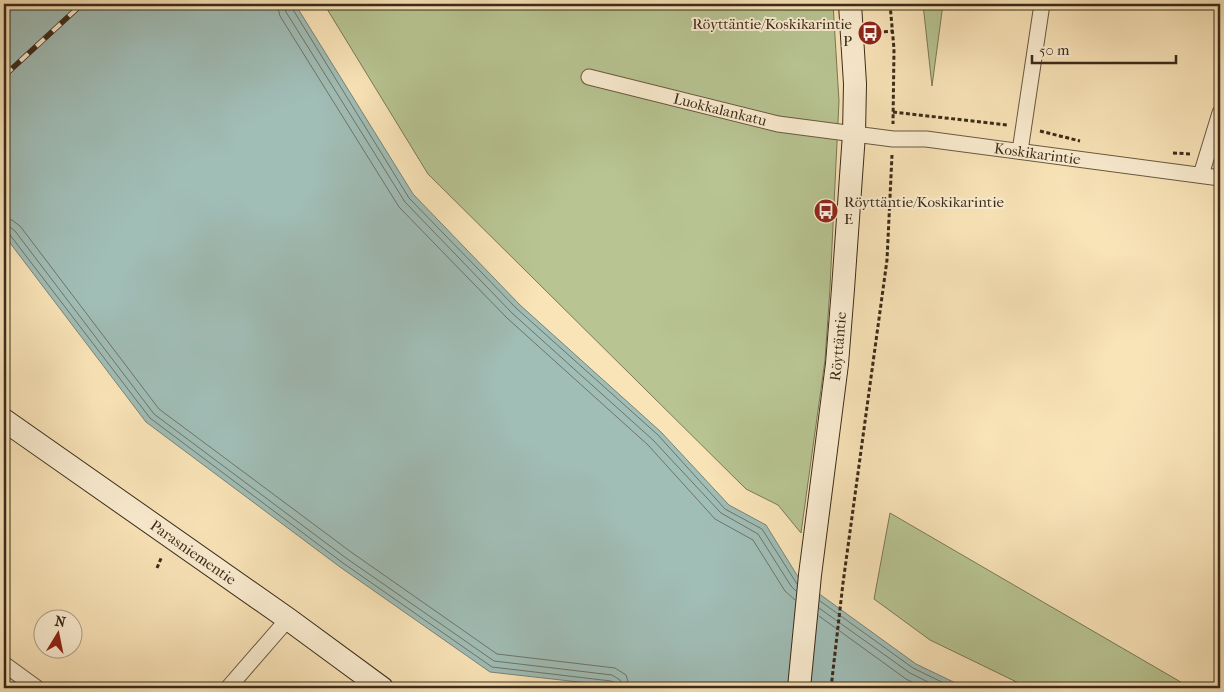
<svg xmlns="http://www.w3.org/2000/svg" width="1224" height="692" font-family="'IM FELL French Canon',serif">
	<rect width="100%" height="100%" fill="#f9e4b8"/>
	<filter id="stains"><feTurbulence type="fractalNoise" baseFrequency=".004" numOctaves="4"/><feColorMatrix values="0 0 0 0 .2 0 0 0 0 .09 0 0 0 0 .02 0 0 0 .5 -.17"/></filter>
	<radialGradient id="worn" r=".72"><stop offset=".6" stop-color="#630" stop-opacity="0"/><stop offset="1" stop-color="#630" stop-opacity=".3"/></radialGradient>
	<path fill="#b8c593" stroke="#7a7856" d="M 324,4 L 833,4 L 839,101 L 830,288 L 825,360 L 801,533 L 778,505 L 746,489 L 428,174 Z
		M 923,4 L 943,4 L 932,86 Z
		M 890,513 L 1191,688 L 1029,688 L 930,640 L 874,599 Z"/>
	<path fill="#a0bdb6" stroke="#788377" d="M 4,4 L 295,4 L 413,194 L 520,305 L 661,432 L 729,505 L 766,525 L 800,580 L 916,664 L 966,688 L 632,688 L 490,672 L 340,567 L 146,422 L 4,235 Z"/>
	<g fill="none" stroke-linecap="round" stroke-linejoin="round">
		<path stroke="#6e7468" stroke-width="1" d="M 277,4 L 280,16 L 399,207 L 507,318 L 648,445 L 715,519 L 753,540 L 785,591 L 795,600
			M 284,4 L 286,12 L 405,202 L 512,313 L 653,440 L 721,513 L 758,534 L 791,586 L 796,591
			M 291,4 L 292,8 L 409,198 L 516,308 L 658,435 L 725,509 L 762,529 L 797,584
			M 4,219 L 12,220 L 20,226 L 159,409 L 351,552 L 497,654 L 615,668 L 626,675 L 630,688
			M 4,226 L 10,227 L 15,231 L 154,414 L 346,558 L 494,661 L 612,675 L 620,680 L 623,688
			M 4,232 L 10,235 L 150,418 L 343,563 L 492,667 L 611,681 L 615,683 L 616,688
			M 820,601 L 913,668 L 954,688
			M 819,608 L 910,673 L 940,688
			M 819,616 L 906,679 L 924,688"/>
		<defs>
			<g id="street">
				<path id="s1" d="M 589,77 L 778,124 L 893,139 L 926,139 L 1220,178"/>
				<path d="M 1020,151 L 1042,4"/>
				<path d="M 1201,175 L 1220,113"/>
				<path d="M 4,664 L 37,688"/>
				<path d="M 228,688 L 288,619"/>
			</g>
			<g id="secondary">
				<path id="s2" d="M 4,420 L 288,619 L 382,688"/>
				<path id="s3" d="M 799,688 L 810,575 L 837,364 L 843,289 L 854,134 L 855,84 L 850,4"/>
			</g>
		</defs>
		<use href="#street" stroke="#6a5941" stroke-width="17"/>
		<use href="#secondary" stroke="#3b2b19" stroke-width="24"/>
		<path stroke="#3b2b19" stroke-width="3" stroke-dasharray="4 2.5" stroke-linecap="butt" d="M 890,4 L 894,49 L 893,124
			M 871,33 L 893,31
			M 893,112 L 1007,125
			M 1040,131 L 1080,141
			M 1173,153 L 1191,154
			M 157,568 L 162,556
			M 831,688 L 843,583 L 887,260 L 892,155"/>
		<use href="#street" stroke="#fbedd1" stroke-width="15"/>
		<use href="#secondary" stroke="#fbedd1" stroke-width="22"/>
		<defs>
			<path id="rail" d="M 4,76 L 82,4"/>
		</defs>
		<use href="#rail" stroke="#3b2b19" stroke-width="5.5"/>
		<use href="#rail" stroke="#fbedd1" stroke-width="4" stroke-dasharray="11" stroke-linecap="butt"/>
	</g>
	<defs>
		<symbol id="bus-disc" viewBox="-11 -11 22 22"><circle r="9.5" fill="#8f2418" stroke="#fbedd1"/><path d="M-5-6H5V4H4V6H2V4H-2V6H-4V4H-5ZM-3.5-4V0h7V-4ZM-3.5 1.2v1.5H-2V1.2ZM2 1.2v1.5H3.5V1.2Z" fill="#fff"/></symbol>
	</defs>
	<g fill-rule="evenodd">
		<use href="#bus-disc" x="856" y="19" width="28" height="28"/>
		<use href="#bus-disc" x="812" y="197" width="28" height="28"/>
	</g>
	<g text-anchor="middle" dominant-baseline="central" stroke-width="4" stroke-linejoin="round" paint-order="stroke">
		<g font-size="15" fill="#3b2b19" stroke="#fbedd1" text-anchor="end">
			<text x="852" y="24">Röyttäntie/Koskikarintie<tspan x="852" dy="17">P</tspan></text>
			<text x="844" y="202" text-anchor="start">Röyttäntie/Koskikarintie<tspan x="844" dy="17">E</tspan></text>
		</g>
		<g font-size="15" fill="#3b2b19" stroke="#fbedd1">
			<text stroke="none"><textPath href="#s1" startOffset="135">Luokkalankatu</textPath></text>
			<text stroke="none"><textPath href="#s1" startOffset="456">Koskikarintie</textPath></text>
			<text stroke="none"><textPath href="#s3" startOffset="344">Röyttäntie</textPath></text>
			<text stroke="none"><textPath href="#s2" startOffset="231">Parasniementie</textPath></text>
		</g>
	</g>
	<rect width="1224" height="692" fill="none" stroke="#f9e4b8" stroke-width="20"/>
	<rect x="5" y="5" width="1214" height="682" fill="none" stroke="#3b2b19" stroke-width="2.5"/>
	<rect x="10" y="10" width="1204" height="672" fill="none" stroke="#3b2b19"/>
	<g transform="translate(58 634) rotate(10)"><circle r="24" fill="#fbedd1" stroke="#ae9f87"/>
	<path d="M0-4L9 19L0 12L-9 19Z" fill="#8f2418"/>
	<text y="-8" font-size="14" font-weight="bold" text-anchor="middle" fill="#3b2b19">N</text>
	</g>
	<path d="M1032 55v8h144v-8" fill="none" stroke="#3b2b19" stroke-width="2.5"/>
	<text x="1039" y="55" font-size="15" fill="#3b2b19" stroke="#fbedd1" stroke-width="4" paint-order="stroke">50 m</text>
	<rect width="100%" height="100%" filter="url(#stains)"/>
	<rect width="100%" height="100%" fill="url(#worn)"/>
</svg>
